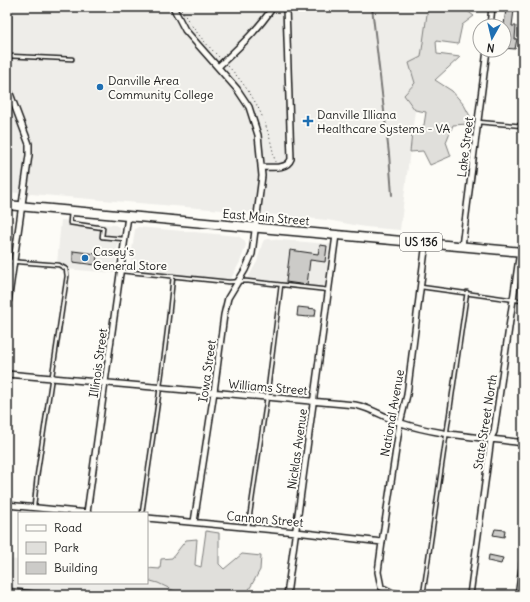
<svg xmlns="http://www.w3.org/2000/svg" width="530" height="602" font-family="Delius,sans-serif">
	<rect width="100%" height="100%" fill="#fdfcf7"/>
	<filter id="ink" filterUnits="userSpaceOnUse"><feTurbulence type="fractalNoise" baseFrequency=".025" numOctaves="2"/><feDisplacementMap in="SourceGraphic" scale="8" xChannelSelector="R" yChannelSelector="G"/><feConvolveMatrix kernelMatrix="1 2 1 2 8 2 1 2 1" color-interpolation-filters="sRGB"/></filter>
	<g filter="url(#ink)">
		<path fill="#eeede9" d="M 7,7 L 428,7 L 400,230 L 365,227 L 327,220 L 222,210 L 7,192 Z
			M 7,216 L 10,218 L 13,223 L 8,261 Z
			M 61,220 L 115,225 L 119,227 L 120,231 L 114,273 L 66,269 L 57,264 Z
			M 138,227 L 238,236 L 244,240 L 246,245 L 240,262 L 229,282 L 129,272 L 135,229 Z
			M 268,239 L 330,244 L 324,290 L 246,281 L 257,262 L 262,244 L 264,240 Z
			M 7,559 L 19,560 L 19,583 L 147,583 L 147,580 L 158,583 L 183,595 L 7,595 Z"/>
		<path fill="#e0dfdb" stroke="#7e7e7c" d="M 428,7 L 462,7 L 474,16 L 462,25 L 458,44 L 436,41 L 437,54 L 460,57 L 435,80 L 452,91 L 464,105 L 470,116 L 468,124 L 453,125 L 446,142 L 451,156 L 430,165 L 423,151 L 410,152 L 412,133 L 424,125 L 426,112 L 415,110 L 404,95 L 415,83 L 409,63 L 421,57 Z
			M 206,531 L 219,533 L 219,564 L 224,569 L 242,554 L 261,556 L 260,570 L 246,595 L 183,595 L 158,583 L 147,580 L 147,568 L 160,569 L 161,559 L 172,558 L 186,540 L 197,539 L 195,565 L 201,567 Z"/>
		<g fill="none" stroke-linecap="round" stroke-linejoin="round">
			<path stroke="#797876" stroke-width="2" d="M 372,7 L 389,154 L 392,195"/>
		</g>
		<path fill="#cccbc8" stroke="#1c1c1c" d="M 506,9 L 514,10 L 512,26 L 516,26 L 515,39 L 517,39 L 515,49 L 504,48 L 504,25 Z
			M 320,245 L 327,246 L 325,262 L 310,260 L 307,285 L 286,282 L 290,250 L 318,254 Z
			M 73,251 L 97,254 L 96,265 L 73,262 Z
			M 298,307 L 316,309 L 315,316 L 309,316 L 309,317 L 297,316 Z
			M 495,529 L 505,530 L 504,537 L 493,535 Z
			M 489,555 L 503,558 L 501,564 L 488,561 Z"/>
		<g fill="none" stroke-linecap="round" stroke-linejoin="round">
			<defs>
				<path id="lane" d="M 522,7 L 523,7
					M 8,56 L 72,59
					M 478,122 L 523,126
					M 71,211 L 70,223 L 103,228 L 102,237 L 124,239
					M 7,261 L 59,265 L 66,269 L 67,276 L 37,476 L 34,507
					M 121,271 L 229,282 L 246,281 L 329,290
					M 421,287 L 523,301
					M 142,513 C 153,434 166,356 173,276
					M 248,527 L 267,397 L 281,285
					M 7,590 L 55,595
					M 423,595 L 467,292
					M 517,595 L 523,551"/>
				<path id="street" d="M 173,7 L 185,30 L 237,89 L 249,107 L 258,135 L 262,176 L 252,254 L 245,270 L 228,298 L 224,315 L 214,392 L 194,522
					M 490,26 L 492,7
					M 218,67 C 238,48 258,30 273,7
					M 261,167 C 271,167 287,170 291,159 L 286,7
					M 462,246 L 487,50
					M 7,310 L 29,155 L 29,144 L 9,91 L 7,69 L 8,7
					M 7,374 L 355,405 C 372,408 385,418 401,423 C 440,436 483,437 523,443
					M 7,505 L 88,513
					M 87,513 L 128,216
					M 147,518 L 296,532 L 382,542
					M 287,595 L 336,235
					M 404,595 L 393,593 L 381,587 L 378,572 L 382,542 L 400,423 L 407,395 L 426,242
					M 470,595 L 491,438 L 494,432 L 520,251"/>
				<path id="primary" d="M 7,205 L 523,252"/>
			</defs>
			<use href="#lane" stroke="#1c1c1c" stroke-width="5.5"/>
			<use href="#street" stroke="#1c1c1c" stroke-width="8"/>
			<use href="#primary" stroke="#1c1c1c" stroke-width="11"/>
			<path stroke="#1c1c1c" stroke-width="1" stroke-dasharray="1 3" stroke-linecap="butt" d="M 181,9 C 192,28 205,43 220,58
				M 228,66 C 256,96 268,122 275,162"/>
			<use href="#lane" stroke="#fdfcf7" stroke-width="2.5"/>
			<use href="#street" stroke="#fdfcf7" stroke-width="5"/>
			<use href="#primary" stroke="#fdfcf7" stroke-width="8"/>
		</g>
	</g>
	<g fill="#1f6fb2" stroke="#fdfcf7" stroke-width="1.5">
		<circle cx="100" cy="87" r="4"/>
		<path d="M306 115h4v4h4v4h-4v4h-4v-4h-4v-4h4z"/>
		<circle cx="85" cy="258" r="4"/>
	</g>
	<g text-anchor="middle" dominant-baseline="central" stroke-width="4" stroke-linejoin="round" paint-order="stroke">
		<rect fill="#fdfcf7" stroke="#605f5e" stroke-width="1" x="400" y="233" width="42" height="18" rx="3"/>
		<g font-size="11" font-weight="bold" fill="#1c1c1c">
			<text x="421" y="242">US 136</text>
		</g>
		<g font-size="12" fill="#1c1c1c" stroke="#fdfcf7" text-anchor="start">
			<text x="108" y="80">Danville Area<tspan x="108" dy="14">Community College</tspan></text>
			<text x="317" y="114">Danville Illiana<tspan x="317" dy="14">Healthcare Systems - VA</tspan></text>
			<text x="93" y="251">Casey's<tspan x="93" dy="14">General Store</tspan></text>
		</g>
		<g font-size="12" fill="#1c1c1c" stroke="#fdfcf7">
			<text transform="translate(465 147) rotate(-83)">Lake Street</text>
			<text transform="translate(266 217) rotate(5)">East Main Street</text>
			<text transform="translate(98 363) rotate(-82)">Illinois Street</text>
			<text transform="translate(207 371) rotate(-82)">Iowa Street</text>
			<text transform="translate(268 387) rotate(5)">Williams Street</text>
			<text transform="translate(392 413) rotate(-80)">National Avenue</text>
			<text transform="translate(485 422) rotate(-81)">State Street North</text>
			<text transform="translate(297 449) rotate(-82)">Nicklas Avenue</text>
			<text transform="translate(265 519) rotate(5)">Cannon Street</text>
		</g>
	</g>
	<rect width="530" height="602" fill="none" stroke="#fdfcf7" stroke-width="24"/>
	<rect x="12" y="12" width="506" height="578" fill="none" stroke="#1c1c1c" stroke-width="1.5" filter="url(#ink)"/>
	<rect x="18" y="512" width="130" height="72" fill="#fdfcf7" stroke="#a3a29f"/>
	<rect x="26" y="525" width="20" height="6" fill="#fdfcf7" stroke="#a3a29f"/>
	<text x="54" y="532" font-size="12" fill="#1c1c1c">Road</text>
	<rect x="26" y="542" width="20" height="12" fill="#e0dfdb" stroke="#a3a29f"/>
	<text x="54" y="552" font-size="12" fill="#1c1c1c">Park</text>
	<rect x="26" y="562" width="20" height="12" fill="#cccbc8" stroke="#a3a29f"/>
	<text x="54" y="572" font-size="12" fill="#1c1c1c">Building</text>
	<g transform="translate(492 38) rotate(188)"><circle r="19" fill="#fdfcf7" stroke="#a3a29f"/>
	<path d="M0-3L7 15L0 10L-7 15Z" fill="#1f6fb2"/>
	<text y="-6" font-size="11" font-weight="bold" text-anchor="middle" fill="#1c1c1c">N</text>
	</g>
</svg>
